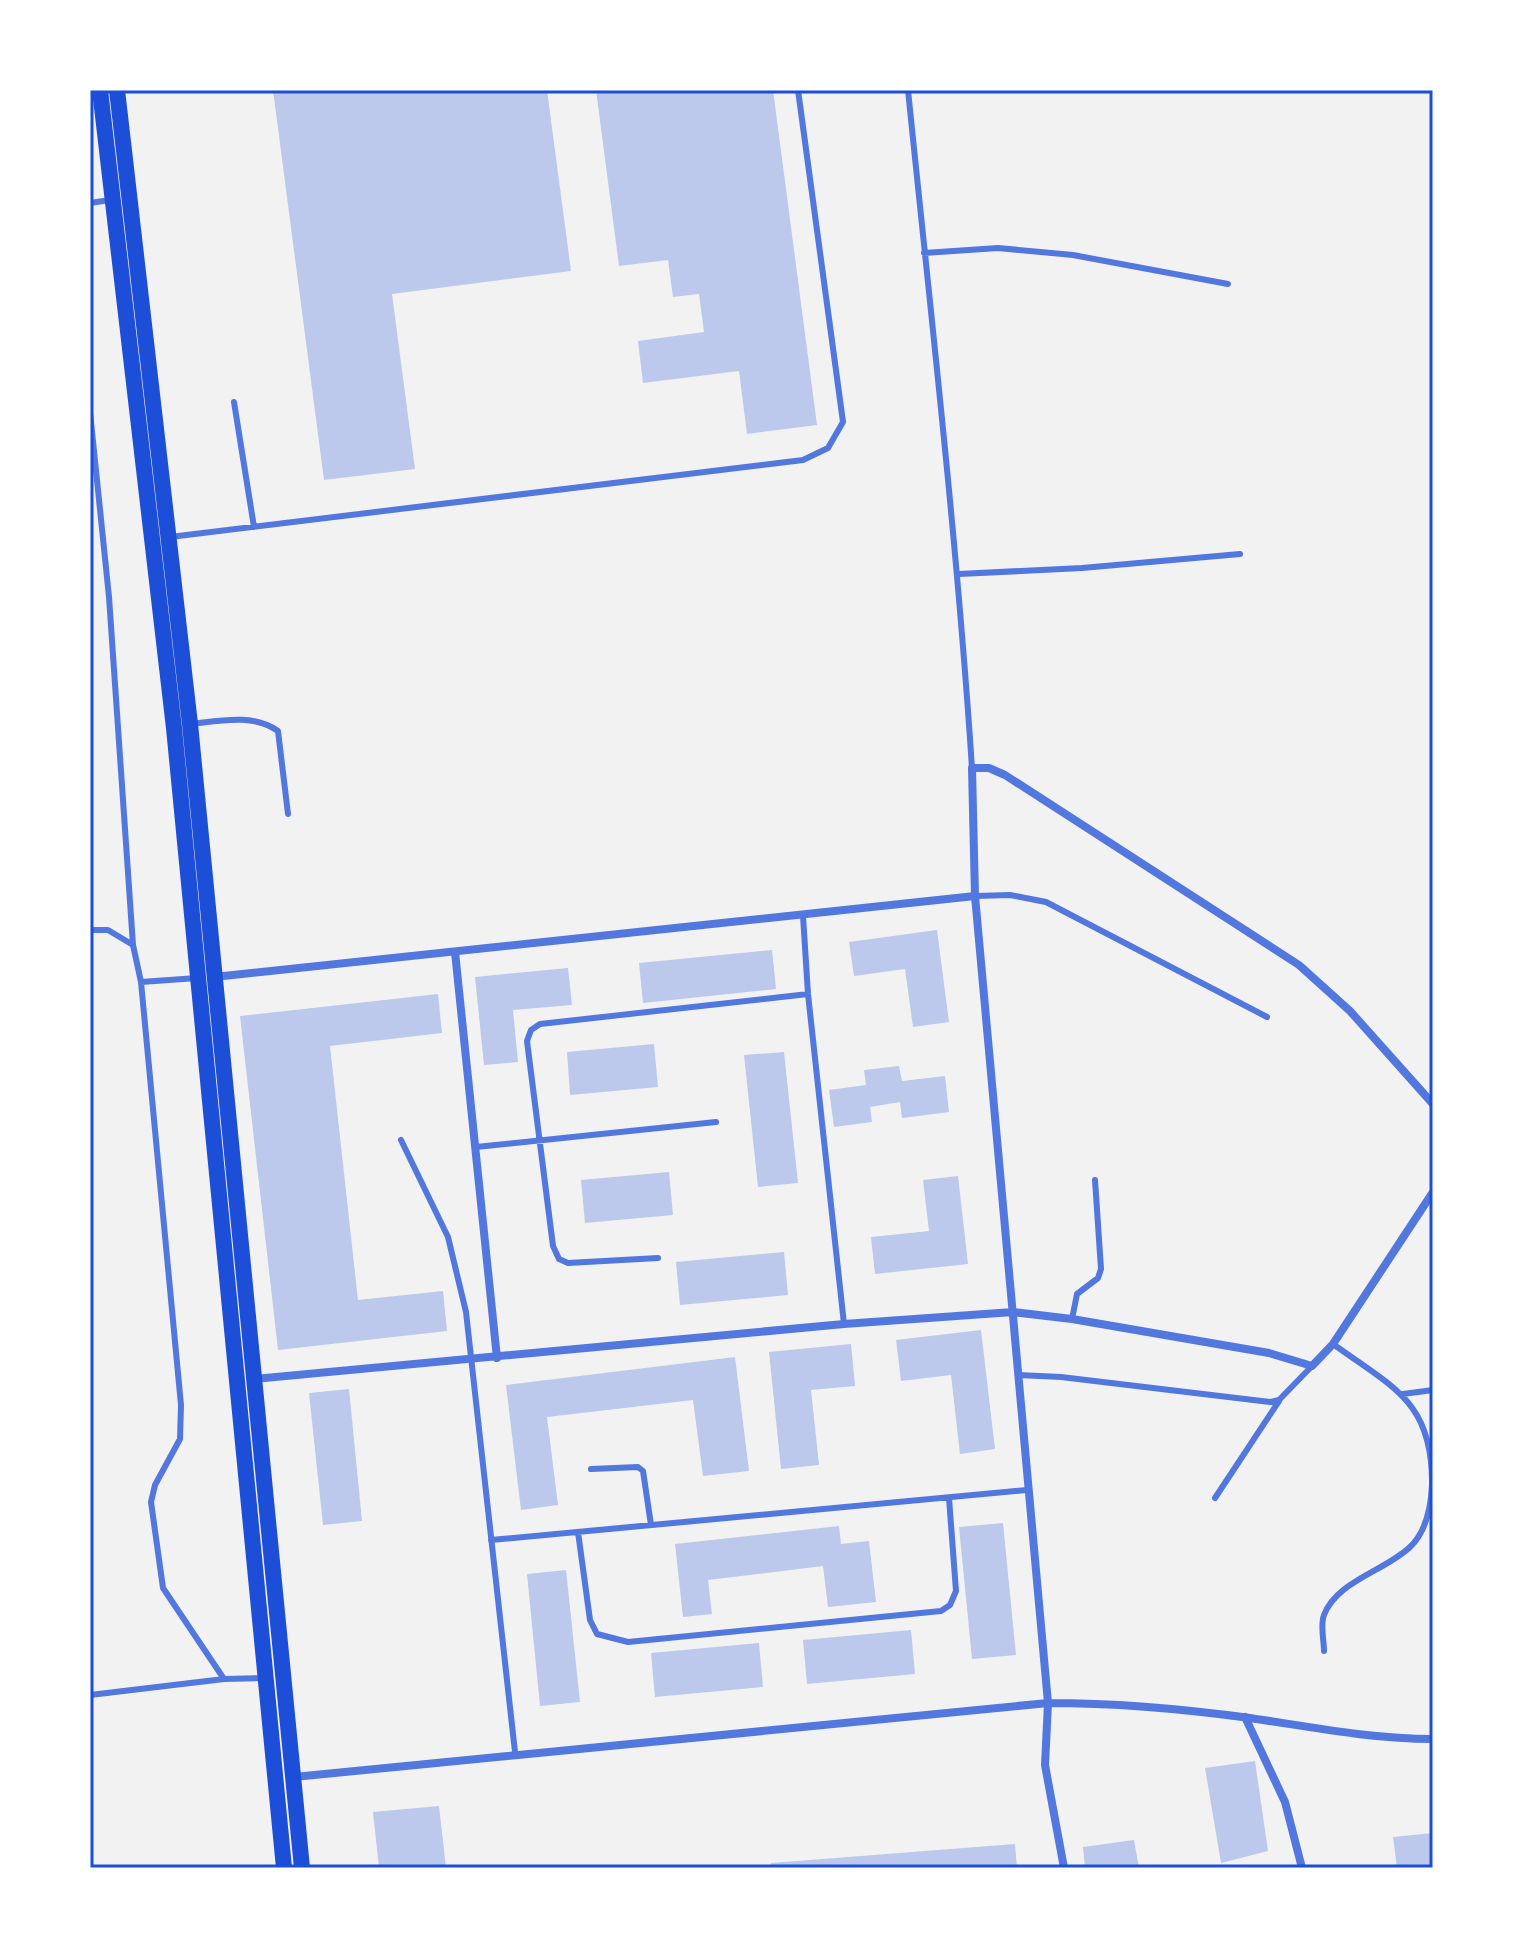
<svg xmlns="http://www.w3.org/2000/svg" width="1523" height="1958" font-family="'Roboto Condensed',sans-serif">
	<rect width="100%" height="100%" fill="#f2f2f2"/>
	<path fill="#bdc9ec" d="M 273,90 L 547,90 L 571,271 L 392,294 L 415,469 L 324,480 Z
		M 596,90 L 773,90 L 817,425 L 747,434 L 739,371 L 643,383 L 638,341 L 704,332 L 699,294 L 673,297 L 668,260 L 619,266 Z
		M 937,930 L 949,1022 L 913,1027 L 905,969 L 854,976 L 849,942 Z
		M 772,950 L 776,989 L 643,1003 L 639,963 Z
		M 568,968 L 572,1005 L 513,1010 L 518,1062 L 484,1065 L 475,977 Z
		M 438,994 L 442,1033 L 330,1046 L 358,1300 L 443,1291 L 447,1331 L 278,1350 L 240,1016 Z
		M 654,1044 L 658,1087 L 570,1095 L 567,1052 Z
		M 784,1052 L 798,1183 L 758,1187 L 744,1055 Z
		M 899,1066 L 902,1081 L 945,1076 L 949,1112 L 902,1118 L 900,1102 L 870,1107 L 872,1122 L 834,1127 L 829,1090 L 866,1085 L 864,1070 Z
		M 669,1172 L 673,1215 L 585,1223 L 581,1180 Z
		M 958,1176 L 968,1264 L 875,1274 L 871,1237 L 929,1231 L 923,1180 Z
		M 784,1252 L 788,1295 L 680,1305 L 676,1262 Z
		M 981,1330 L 995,1449 L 960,1454 L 951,1375 L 901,1381 L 896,1340 Z
		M 851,1344 L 855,1386 L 811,1390 L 819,1465 L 781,1469 L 769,1352 Z
		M 735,1357 L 749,1471 L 703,1476 L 693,1400 L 547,1417 L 558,1505 L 521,1510 L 506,1385 Z
		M 349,1389 L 362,1521 L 323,1525 L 309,1393 Z
		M 1003,1523 L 1016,1655 L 972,1659 L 959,1527 Z
		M 839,1526 L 841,1544 L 869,1541 L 876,1602 L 828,1607 L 823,1566 L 708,1580 L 712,1614 L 683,1617 L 675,1544 Z
		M 566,1570 L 580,1702 L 540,1706 L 527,1574 Z
		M 911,1630 L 915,1674 L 807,1684 L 803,1640 Z
		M 759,1643 L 763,1687 L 655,1697 L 651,1653 Z
		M 1255,1761 L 1268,1851 L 1221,1863 L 1205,1768 Z
		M 439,1806 L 446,1868 L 379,1868 L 373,1812 Z
		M 1433,1833 L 1433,1868 L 1397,1868 L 1393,1837 Z
		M 1134,1840 L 1139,1868 L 1085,1868 L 1083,1847 Z
		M 1015,1844 L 1017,1868 L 771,1868 L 771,1863 Z"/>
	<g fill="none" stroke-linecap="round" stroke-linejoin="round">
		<path stroke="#5277de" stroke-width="6" d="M 908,90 C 931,316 957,541 972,768
			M 90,203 L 110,200
			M 924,253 L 998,248 L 1073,255 L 1228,284
			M 234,402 L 254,527
			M 90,412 L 109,597 L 133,945 L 141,982 L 197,978
			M 170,537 L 803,460 L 828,448 L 843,422 L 798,90
			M 959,574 L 1082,568 L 1240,554
			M 190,724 C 219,721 253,713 278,731 L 288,814
			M 975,896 L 1010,895 L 1046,902 L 1267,1017
			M 803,916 L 808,994 L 844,1324
			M 90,930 L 108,930 L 133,945
			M 141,982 L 181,1405 L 180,1439 L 155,1485 L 151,1502 L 163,1588 L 224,1679 L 263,1678
			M 401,1140 L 448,1237 L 466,1312 L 515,1752
			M 476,1147 L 716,1122
			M 658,1258 L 568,1263 L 559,1259 L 553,1246 L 527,1041 L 531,1030 L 540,1024 L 808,994
			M 1072,1319 L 1077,1294 L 1098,1278 L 1101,1269 L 1095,1180
			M 1018,1375 L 1061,1377 L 1270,1402 L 1279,1400 L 1312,1366
			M 1403,1394 L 1433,1390
			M 591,1469 L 638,1467 L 643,1471 L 651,1525
			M 1215,1498 L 1279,1401
			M 578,1532 L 590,1620 L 597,1634 L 628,1642 L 941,1611 L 950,1605 L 956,1591 L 949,1498
			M 491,1540 L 1027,1490
			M 1324,1651 C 1324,1640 1320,1625 1324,1615 C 1337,1581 1385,1571 1410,1547 C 1427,1531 1431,1507 1432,1485 C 1433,1402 1394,1388 1333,1344
			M 90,1695 L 224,1679"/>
		<path stroke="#5277de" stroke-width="8" d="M 455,952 L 497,1358
			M 214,977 L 975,896
			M 253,1379 L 844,1324 L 1013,1312 L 1072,1319 L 1269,1353 L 1312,1366 L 1333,1344 L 1433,1192
			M 1245,1717 L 1285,1802 L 1302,1868
			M 294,1777 L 1048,1703 C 1115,1703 1184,1709 1250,1718 C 1311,1727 1372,1739 1433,1739
			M 1064,1868 L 1045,1765 L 1048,1703 L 975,896 L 972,768 L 989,768 L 1005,775 L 1299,965 L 1350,1011 L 1433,1104"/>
		<path stroke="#1d4ed8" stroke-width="16" d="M 100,90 L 174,728 L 284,1868
			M 117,90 L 190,724 L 302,1868"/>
	</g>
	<rect width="1523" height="1958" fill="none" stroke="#ffffff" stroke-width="184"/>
	<rect x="92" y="92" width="1339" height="1774" fill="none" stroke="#1d4ed8" stroke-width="3"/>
</svg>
